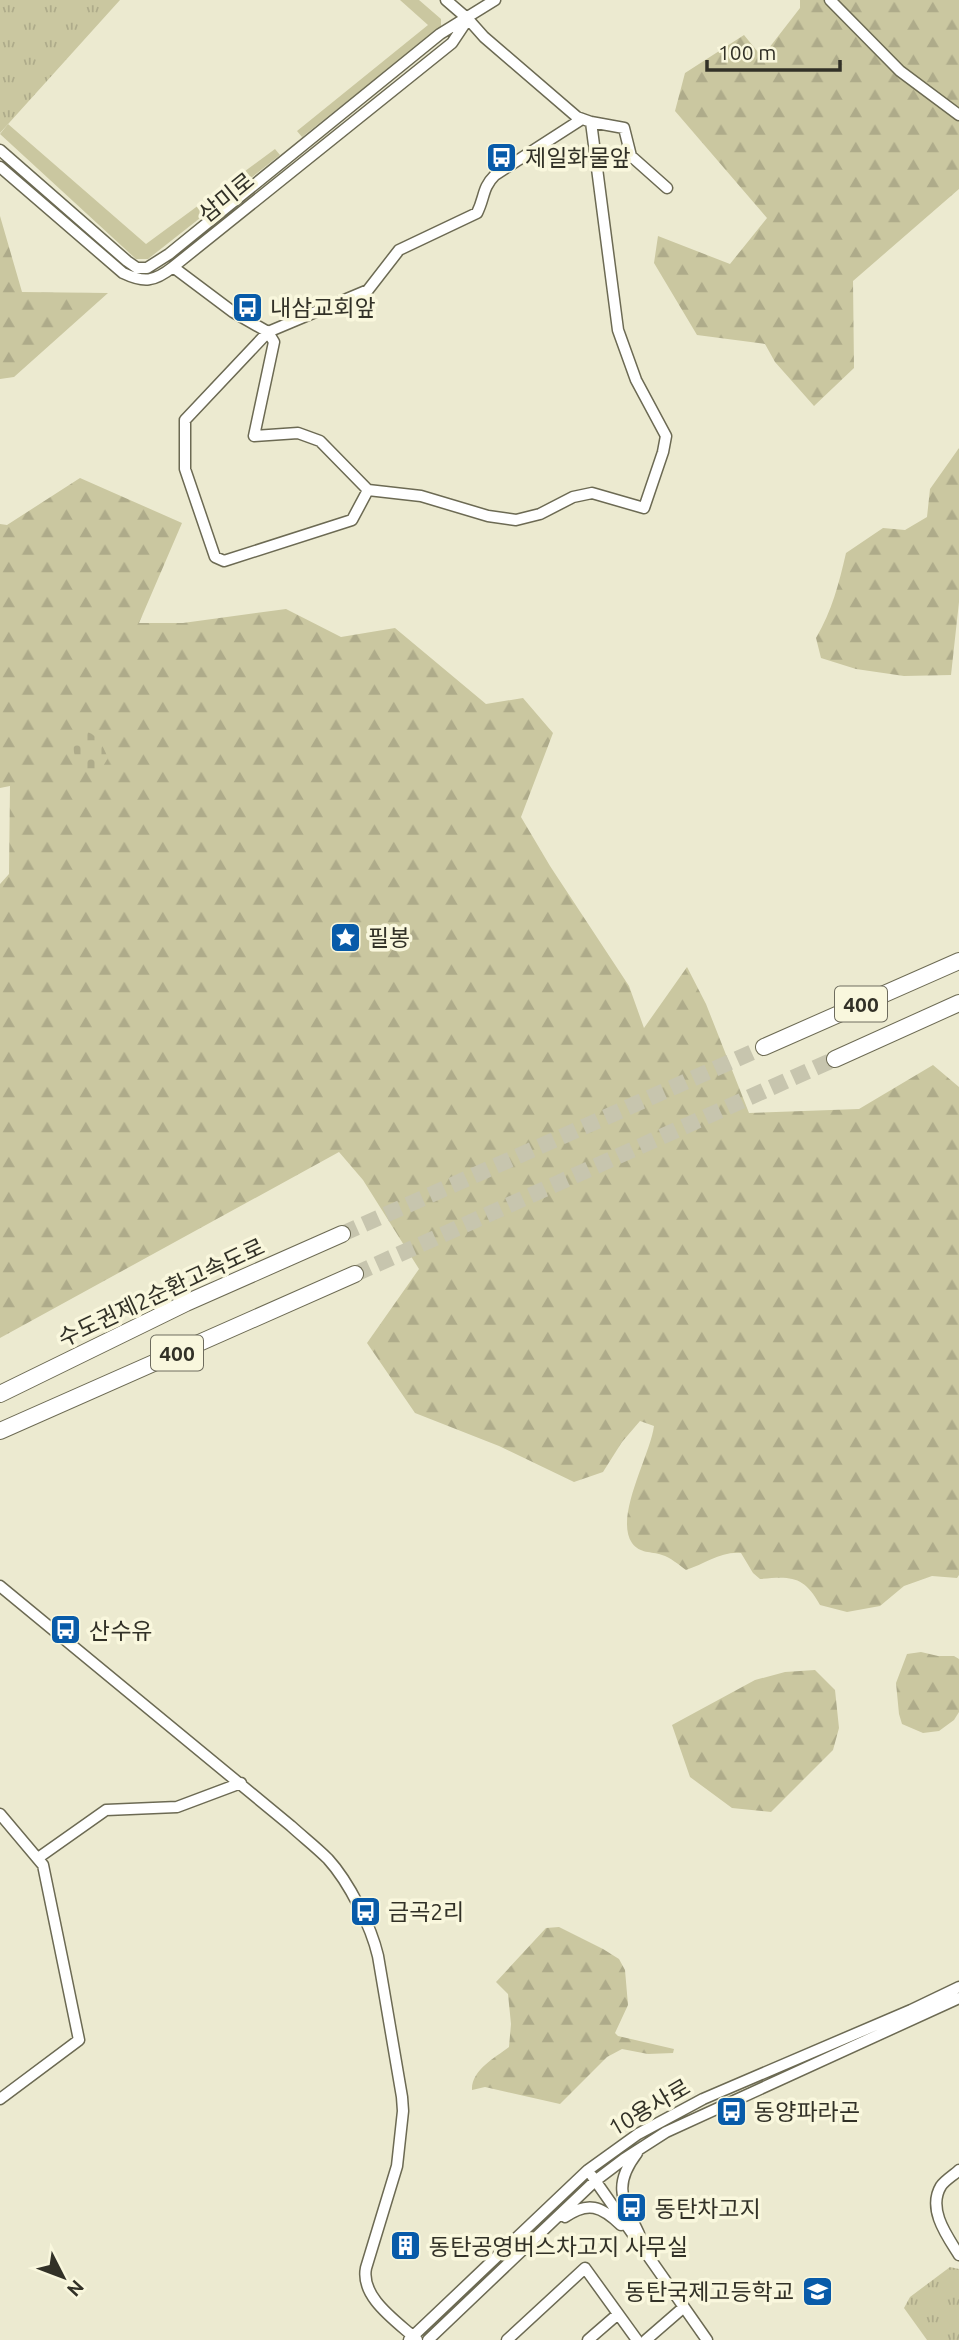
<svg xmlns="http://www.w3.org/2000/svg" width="959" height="2340" font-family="Ubuntu,'Noto Sans KR',sans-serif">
	<defs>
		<pattern id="forest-firs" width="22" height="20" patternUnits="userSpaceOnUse" patternTransform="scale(1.75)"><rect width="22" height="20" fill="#cac7a0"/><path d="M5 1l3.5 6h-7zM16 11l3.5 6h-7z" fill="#aeab8a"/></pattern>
		<pattern id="cemetery-stones" width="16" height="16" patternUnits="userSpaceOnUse" patternTransform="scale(1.75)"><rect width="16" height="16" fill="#cac7a0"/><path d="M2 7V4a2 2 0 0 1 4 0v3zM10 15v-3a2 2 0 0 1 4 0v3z" fill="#aeab8a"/></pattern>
		<pattern id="park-tufts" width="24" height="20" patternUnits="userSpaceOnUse" patternTransform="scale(1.75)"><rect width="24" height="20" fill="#cac7a0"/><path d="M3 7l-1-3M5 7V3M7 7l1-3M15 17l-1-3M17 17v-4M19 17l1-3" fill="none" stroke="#aeab8a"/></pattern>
	</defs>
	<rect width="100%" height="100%" fill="#ecead0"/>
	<path fill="#cac7a0" d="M 400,0 L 419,0 L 441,19 L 441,27 L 302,137 L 297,131 L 428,25 Z
		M 8,124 L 146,244 L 275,149 L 280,155 L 148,259 L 136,259 L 0,134 Z"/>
	<path fill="url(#forest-firs)" d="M 800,0 L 959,0 L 959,189 L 853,281 L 854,368 L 814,406 L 775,362 L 765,344 L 697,335 L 654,263 L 658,236 L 730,264 L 767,218 L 675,111 L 685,73 L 744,35 L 762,57 L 800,8 Z
		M 0,216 L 22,292 L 108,293 L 14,377 L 0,379 Z
		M 959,448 L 959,602 L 951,675 L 904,676 L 856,669 L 821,658 L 816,638 C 832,611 839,583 846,553 L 883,528 L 905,530 L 927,517 L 930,489 Z
		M 80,478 L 182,523 L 139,623 L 183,623 L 286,609 L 341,637 L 395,628 L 486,704 L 523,698 L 553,733 L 521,817 L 550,866 L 629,986 L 644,1028 L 687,967 L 706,1004 L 749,1113 L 859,1109 L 933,1065 L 959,1087 L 959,1575 L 957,1578 L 932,1576 L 904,1586 L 880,1606 L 847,1612 L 820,1605 C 804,1576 792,1576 760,1579 L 753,1573 L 741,1553 C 721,1551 705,1564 686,1570 C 679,1565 670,1557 662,1555 C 651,1551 640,1554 632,1543 C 614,1517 650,1456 654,1426 L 640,1421 L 622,1442 L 603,1472 L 574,1482 L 499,1446 L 415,1413 L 367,1343 L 419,1269 L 363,1180 L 339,1152 L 0,1338 L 0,884 L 9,874 L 10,786 L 0,788 L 0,524 L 7,525 Z
		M 921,1652 L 938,1656 L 954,1656 L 959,1659 L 959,1712 L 954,1720 L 939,1731 L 923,1733 L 902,1724 L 899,1714 L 896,1683 L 907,1654 Z
		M 815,1670 L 835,1690 L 839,1728 L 833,1750 L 771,1812 L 732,1808 L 690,1777 L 672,1725 L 755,1680 L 785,1672 Z
		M 559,1927 L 603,1949 L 619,1959 L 625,1970 L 628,2005 L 615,2033 L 618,2036 L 674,2049 L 673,2053 L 648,2054 L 622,2049 L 607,2057 L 560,2104 L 485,2087 L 472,2090 C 471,2070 495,2058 509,2047 L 511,2024 L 508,1994 L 496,1982 L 546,1928 Z"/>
	<path fill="url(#cemetery-stones)" d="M 79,731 C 95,730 102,744 108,758 L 102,768 L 92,772 C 74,763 68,748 79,731 Z"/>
	<path fill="url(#park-tufts)" d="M 0,0 L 120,0 L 0,133 Z
		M 950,2267 L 959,2269 L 959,2340 L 927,2340 L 904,2308 L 910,2297 Z"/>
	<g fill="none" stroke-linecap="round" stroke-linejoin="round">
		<path stroke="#c7c5ae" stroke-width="16" stroke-dasharray="16 8" stroke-linecap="butt" d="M 342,1234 L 764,1047
			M 355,1274 L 835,1059"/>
		<defs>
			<path id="minor" d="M 446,0 L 468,19 L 484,37 L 577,117 L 591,122 L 624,128 L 631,156 L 667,188
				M 830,0 L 900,71 L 959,115
				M 582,119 L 495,175 C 482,188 485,197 477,213 L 399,250 L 368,290 L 268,332 L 185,420 L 185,469 L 215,557 L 224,561 L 352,520 L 368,490 L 421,496 L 488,516 L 516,520 L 540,514 L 573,497 L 592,493 L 644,508 L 663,452 L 666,436 L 636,380 L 618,330 L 591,122
				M 0,150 L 127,261 L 137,268 L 147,268 L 169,254 L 440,34 L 495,0
				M 0,167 L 123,273 C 144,283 154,282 173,267 L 452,43 L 468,19
				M 173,267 L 233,312 L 268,332 L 274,342 L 254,436 L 298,433 L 320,441 L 368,490
				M 0,1586 L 291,1826 C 303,1837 316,1847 328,1859 C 349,1882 371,1926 378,1956 L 402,2097 L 403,2111 L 397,2166 L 366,2268 C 360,2298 398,2322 417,2340
				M 0,1814 L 43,1865 L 79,2040 L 0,2099
				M 38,1858 L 106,1810 L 177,1807 L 241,1783
				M 637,2153 C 612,2186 623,2200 639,2234
				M 959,2170 C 954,2175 945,2180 941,2186 C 927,2209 947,2236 959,2255
				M 592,2176 L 707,2340
				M 565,2217 C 588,2201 601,2206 621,2225
				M 409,2340 L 588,2170 L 638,2134 L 703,2099 L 911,2010 L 959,1987
				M 428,2340 L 595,2181 L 624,2159 L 666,2132 L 959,1998
				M 507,2340 L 585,2268 L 637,2340
				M 588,2340 L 618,2314
				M 646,2340 L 684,2307"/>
			<path id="highway" d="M 764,1047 L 959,961
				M 835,1059 L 959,1003
				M 0,1394 L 186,1303 L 342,1234
				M 0,1431 L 355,1274"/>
		</defs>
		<use href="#minor" stroke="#6c6a53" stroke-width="13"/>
		<use href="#highway" stroke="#6c6a53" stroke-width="18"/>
		<use href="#minor" stroke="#fff" stroke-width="10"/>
		<use href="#highway" stroke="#fff" stroke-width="16"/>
	</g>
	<defs>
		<symbol id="bus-square" viewBox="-11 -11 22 22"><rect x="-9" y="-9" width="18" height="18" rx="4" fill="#085ba9" stroke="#f9f7dd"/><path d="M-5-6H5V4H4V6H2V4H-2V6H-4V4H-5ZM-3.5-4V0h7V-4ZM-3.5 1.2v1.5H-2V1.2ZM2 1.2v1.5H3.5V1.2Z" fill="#fff"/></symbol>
		<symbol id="sight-square" viewBox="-11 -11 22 22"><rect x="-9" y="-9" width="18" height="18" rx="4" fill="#085ba9" stroke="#f9f7dd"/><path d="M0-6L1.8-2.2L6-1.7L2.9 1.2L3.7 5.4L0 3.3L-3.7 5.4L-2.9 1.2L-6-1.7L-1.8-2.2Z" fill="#fff"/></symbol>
		<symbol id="building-square" viewBox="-11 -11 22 22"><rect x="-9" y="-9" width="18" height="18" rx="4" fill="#085ba9" stroke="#f9f7dd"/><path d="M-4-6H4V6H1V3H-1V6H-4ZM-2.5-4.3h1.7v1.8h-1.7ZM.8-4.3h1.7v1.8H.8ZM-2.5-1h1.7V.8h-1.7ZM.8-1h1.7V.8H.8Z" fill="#fff"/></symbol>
		<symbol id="school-square" viewBox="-11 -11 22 22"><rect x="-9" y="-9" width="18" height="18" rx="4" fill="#085ba9" stroke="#f9f7dd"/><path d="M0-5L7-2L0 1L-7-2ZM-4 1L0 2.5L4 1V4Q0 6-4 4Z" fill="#fff"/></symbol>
	</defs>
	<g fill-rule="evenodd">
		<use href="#bus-square" x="484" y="140" width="35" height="35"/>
		<use href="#bus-square" x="230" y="290" width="35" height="35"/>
		<use href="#sight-square" x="328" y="920" width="35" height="35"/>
		<use href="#bus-square" x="48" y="1612" width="35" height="35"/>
		<use href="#bus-square" x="348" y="1894" width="35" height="35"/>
		<use href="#bus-square" x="714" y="2094" width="35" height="35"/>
		<use href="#bus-square" x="614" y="2190" width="35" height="35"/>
		<use href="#building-square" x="388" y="2228" width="35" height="35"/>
		<use href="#school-square" x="800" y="2274" width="35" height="35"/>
	</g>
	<g text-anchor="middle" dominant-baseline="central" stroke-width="7" stroke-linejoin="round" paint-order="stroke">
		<g fill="#f9f7dd" stroke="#6e6c5e" stroke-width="2">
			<rect x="835" y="986.5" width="52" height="35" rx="5"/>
			<rect x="151" y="1335.5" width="52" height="35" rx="5"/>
		</g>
		<g font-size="21" font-weight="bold" fill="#323127">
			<text x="861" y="1004">400</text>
			<text x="177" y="1353">400</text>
		</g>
		<g font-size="23" fill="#323127" stroke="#f9f7dd" text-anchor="start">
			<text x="525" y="157">제일화물앞</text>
			<text x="270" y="307">내삼교회앞</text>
			<text x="368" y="937">필봉</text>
			<text x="89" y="1630">산수유</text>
			<text x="388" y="1911">금곡2리</text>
			<text x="754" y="2111">동양파라곤</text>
			<text x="655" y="2208">동탄차고지</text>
			<text x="429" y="2246">동탄공영버스차고지 사무실</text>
			<text x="794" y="2291" text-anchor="end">동탄국제고등학교</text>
		</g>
		<g font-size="23" fill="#323127" stroke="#f9f7dd">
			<text transform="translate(226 197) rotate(-39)">삼미로</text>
			<text transform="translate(161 1292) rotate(-25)">수도권제2순환고속도로</text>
			<text transform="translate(649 2107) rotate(-30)">10용사로</text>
		</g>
	</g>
	<g transform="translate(63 2277) rotate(132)" stroke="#f9f7dd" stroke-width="5" paint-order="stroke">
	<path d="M0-5L12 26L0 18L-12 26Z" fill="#323127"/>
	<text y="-10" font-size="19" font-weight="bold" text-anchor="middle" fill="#323127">N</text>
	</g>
	<path d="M707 60v10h133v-10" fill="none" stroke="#323127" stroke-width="3.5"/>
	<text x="718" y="60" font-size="21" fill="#323127" stroke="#f9f7dd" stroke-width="5" paint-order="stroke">100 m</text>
</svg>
